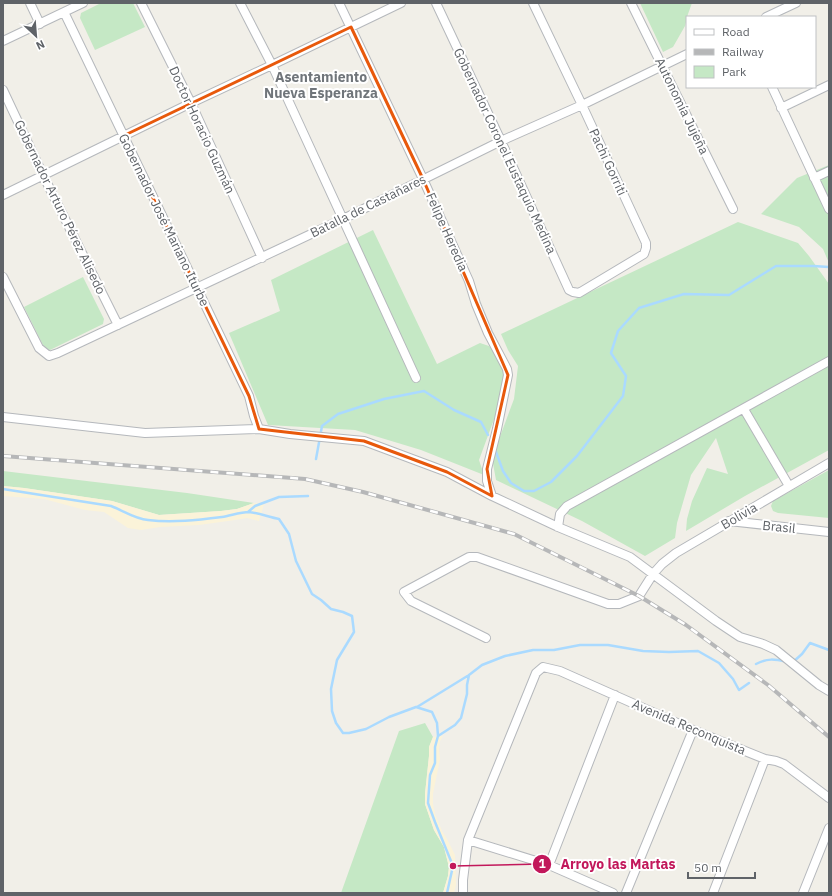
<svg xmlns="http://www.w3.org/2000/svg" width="832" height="896" font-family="'IBM Plex Sans',sans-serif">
	<rect width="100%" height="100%" fill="#f1efe8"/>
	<path fill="#c5e8c5" d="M 101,3 L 133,3 L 145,27 L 95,50 L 80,18 L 81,13 Z
		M 640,3 L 692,3 L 688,14 L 685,26 L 673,47 L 663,52 Z
		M 829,165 L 829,263 L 823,249 L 799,227 L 761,214 L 797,178 Z
		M 738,222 L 798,243 L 809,256 L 829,284 L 829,450 L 745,496 L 686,531 L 687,519 L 692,501 L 707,468 L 728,474 L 716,438 L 691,475 L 677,523 L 675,538 L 645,556 L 582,521 L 496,480 L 492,458 L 514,399 L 518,366 L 508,350 L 501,334 Z
		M 373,230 L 437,364 L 480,343 L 489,346 L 507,369 L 500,403 L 479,460 L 484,475 L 421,450 L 355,430 L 268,425 L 229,333 L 280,311 L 271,280 Z
		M 83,277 L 104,319 L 103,324 L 50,350 L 45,349 L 24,307 Z
		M 829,470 L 829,518 L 778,513 L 773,511 L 771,506 L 773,501 Z
		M 3,471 L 187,493 L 254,503 L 237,509 L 221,511 L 159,515 L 112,501 L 24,488 L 3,486 Z
		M 425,723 L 433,737 L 429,747 L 429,756 L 425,794 L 425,804 L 434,830 L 444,847 L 449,867 L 448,876 L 443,893 L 341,893 L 399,731 Z"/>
	<path fill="#fbf3d9" d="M 3,486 L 24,488 L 112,501 L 159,515 L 221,511 L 237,509 L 254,503 L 264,504 L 259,521 L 247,518 L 235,520 L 199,525 L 160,527 L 141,530 L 128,528 L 104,512 L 85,510 L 44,499 L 3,496 Z
		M 443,736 L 440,741 L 439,750 L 440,759 L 433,794 L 433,804 L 435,814 L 442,831 L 447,839 L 455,855 L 456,885 L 454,893 L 443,893 L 448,876 L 449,867 L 444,847 L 434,830 L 425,804 L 425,794 L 429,756 L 429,747 L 433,737 Z"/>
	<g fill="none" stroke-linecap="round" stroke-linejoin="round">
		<path stroke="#aadaff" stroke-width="2.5" d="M 496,452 L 503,471 L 511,483 L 524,491 L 534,491 L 551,482 L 577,456 L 623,396 L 626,376 L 611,353 L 618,331 L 639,308 L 684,294 L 729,295 L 776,266 L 813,266 L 829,267
			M 316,459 L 322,426 L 338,414 L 384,399 L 424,391 L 454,410 L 481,422 L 488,435
			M 3,489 L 111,506 C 124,511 135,519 148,520 C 172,523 198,520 222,517 C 230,516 240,512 249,512 C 259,513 269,517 279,519 L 289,534 L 296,561 L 312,594 L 321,600 L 331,609 L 343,612 L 352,616 L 354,632 L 337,660 L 331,689 L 332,711 L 336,723 L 343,733 L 349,733 L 366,729 L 389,717 L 416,707 L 432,712 L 437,723 L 438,736 L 435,747 L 435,763 L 430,775 L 428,803 L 435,822 L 453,866 L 447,893
			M 248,512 L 255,506 L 279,497 L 308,496
			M 793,662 L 802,654 L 810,643 L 829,650
			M 756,664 C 768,658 774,659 787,662
			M 417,707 L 469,675
			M 438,736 L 455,725 L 461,718 L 467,694 L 467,685 L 469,675 L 482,665 L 505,656 L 533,650 L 554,650 L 580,645 L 608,645 L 643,651 L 669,652 L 698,651 L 719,663 L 733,679 L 739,690 L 749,683"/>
		<defs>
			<path id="minor" d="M 30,3 L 40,24
				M 141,3 L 191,103 L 262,258
				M 240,3 L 272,65 L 416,378
				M 339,3 L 423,179 L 469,281 L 476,304 L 488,333 L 507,369 L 508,375 L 497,429 L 487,469 L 487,481 L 492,496
				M 436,3 L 501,141 L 569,290 L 573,292 L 579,293 L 644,254 L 646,248 L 646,243 L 582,105 L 533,3
				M 631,3 L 733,209
				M 64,12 L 249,396 L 254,416 L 259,429
				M 766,17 L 796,3
				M 3,41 L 83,3
				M 772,87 L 829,209
				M 3,90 L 43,175 L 118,325
				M 781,108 L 829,85
				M 814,178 L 829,171
				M 3,195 L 191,103 L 272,65 L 401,3
				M 3,277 L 39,348 L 49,356 L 58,353 L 343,219 L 501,141 L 582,105 L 687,54
				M 745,411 L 789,486
				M 3,417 L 145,433 L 259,429 L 290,434 L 364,441 L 447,472 L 492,496 L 558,527 L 630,557 L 716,621 L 740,637 L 763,644 L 776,650 L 819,685 L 829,691
				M 729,521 L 829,532
				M 558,527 L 560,514 L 567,506 L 829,361
				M 486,638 L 411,601 L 404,592 L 469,557 L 477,557 L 608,604 L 619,604 L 639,596 L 653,574 L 662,564 L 676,553 L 829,463
				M 468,840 L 549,865 L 613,893
				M 549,865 L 615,695
				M 463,893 L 463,880 L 468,840 L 536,673 L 543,667 L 560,671 L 693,730 L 765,759 L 776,761 L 784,764 L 829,798
				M 626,893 L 693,730
				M 713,893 L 765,759
				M 803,893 L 829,828"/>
		</defs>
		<use href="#minor" stroke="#b5b8bc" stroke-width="10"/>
		<use href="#minor" stroke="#fff" stroke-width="8"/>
		<defs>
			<path id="rail" d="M 3,456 L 305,479 L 363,492 L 514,534 L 639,596 L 686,625 L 768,685 L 829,737"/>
		</defs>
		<use href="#rail" stroke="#b6b7b8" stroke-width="4"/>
		<use href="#rail" stroke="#fff" stroke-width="2.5" stroke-dasharray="8" stroke-linecap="butt"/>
	</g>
	<path fill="none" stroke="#e8590c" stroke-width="3" stroke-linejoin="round" d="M 351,27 L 423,179 L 508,375 L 487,469 L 492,496 L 447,472 L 364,441 L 259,429 L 249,396 L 123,136 Z"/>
	<g text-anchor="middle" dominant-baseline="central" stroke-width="4" stroke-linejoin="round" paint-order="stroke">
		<g font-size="13" fill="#5f6368" stroke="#fff">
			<text transform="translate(682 106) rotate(64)">Autonomía Jujeña</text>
			<text transform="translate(202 130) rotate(65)">Doctor Horacio Guzmán</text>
			<text transform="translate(505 151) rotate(65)">Gobernador Coronel Eustaquio Medina</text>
			<text transform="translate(608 162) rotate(65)">Pachi Gorriti</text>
			<text transform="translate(368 206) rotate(-26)">Batalla de Castañares</text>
			<text transform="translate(60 207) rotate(64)">Gobernador Arturo Pérez Alisedo</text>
			<text transform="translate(164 220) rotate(64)">Gobernador José Mariano Iturbe</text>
			<text transform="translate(447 232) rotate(66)">Felipe Heredia</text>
			<text transform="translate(739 516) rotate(-30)">Bolivia</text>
			<text transform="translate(779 527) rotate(6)">Brasil</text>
			<text transform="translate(689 727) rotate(23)">Avenida Reconquista</text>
		</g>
		<g font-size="14" font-weight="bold" fill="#70757a" stroke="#fff">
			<text x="321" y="77">Asentamiento<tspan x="321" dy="16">Nueva Esperanza</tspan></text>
		</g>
	</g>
	<path fill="none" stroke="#c2185b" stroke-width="1.5" d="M453 866L542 864"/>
	<g fill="#c2185b" stroke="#fff" stroke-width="1.5">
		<circle cx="453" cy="866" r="4"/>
		<circle cx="542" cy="864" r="10"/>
	</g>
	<g font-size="12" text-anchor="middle" font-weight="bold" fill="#fff">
		<text x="542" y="868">1</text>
	</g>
	<g font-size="14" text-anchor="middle" font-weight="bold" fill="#c2185b" stroke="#fff" stroke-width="4" stroke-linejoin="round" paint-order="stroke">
		<text x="618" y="869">Arroyo las Martas</text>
	</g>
	<rect width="832" height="896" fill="none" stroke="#5f6368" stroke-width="8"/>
	<rect x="686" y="16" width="130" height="72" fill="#ffffff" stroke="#bfc1c3"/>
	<rect x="694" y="29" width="20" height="6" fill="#ffffff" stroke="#bfc1c3"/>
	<text x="722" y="36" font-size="12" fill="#5f6368">Road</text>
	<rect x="694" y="49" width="20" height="6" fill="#b6b7b8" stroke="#bfc1c3"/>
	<text x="722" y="56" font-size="12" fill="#5f6368">Railway</text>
	<rect x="694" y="66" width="20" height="12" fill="#c5e8c5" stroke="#bfc1c3"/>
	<text x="722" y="76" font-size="12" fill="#5f6368">Park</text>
	<g transform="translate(36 36) rotate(154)" stroke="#ffffff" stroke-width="3" paint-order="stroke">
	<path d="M0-3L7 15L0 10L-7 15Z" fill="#5f6368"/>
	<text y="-6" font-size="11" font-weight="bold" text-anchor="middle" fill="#5f6368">N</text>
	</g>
	<path d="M688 872v6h67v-6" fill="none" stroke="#5f6368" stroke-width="2"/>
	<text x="694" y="872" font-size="12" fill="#5f6368" stroke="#ffffff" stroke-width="3" paint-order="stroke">50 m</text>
</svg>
